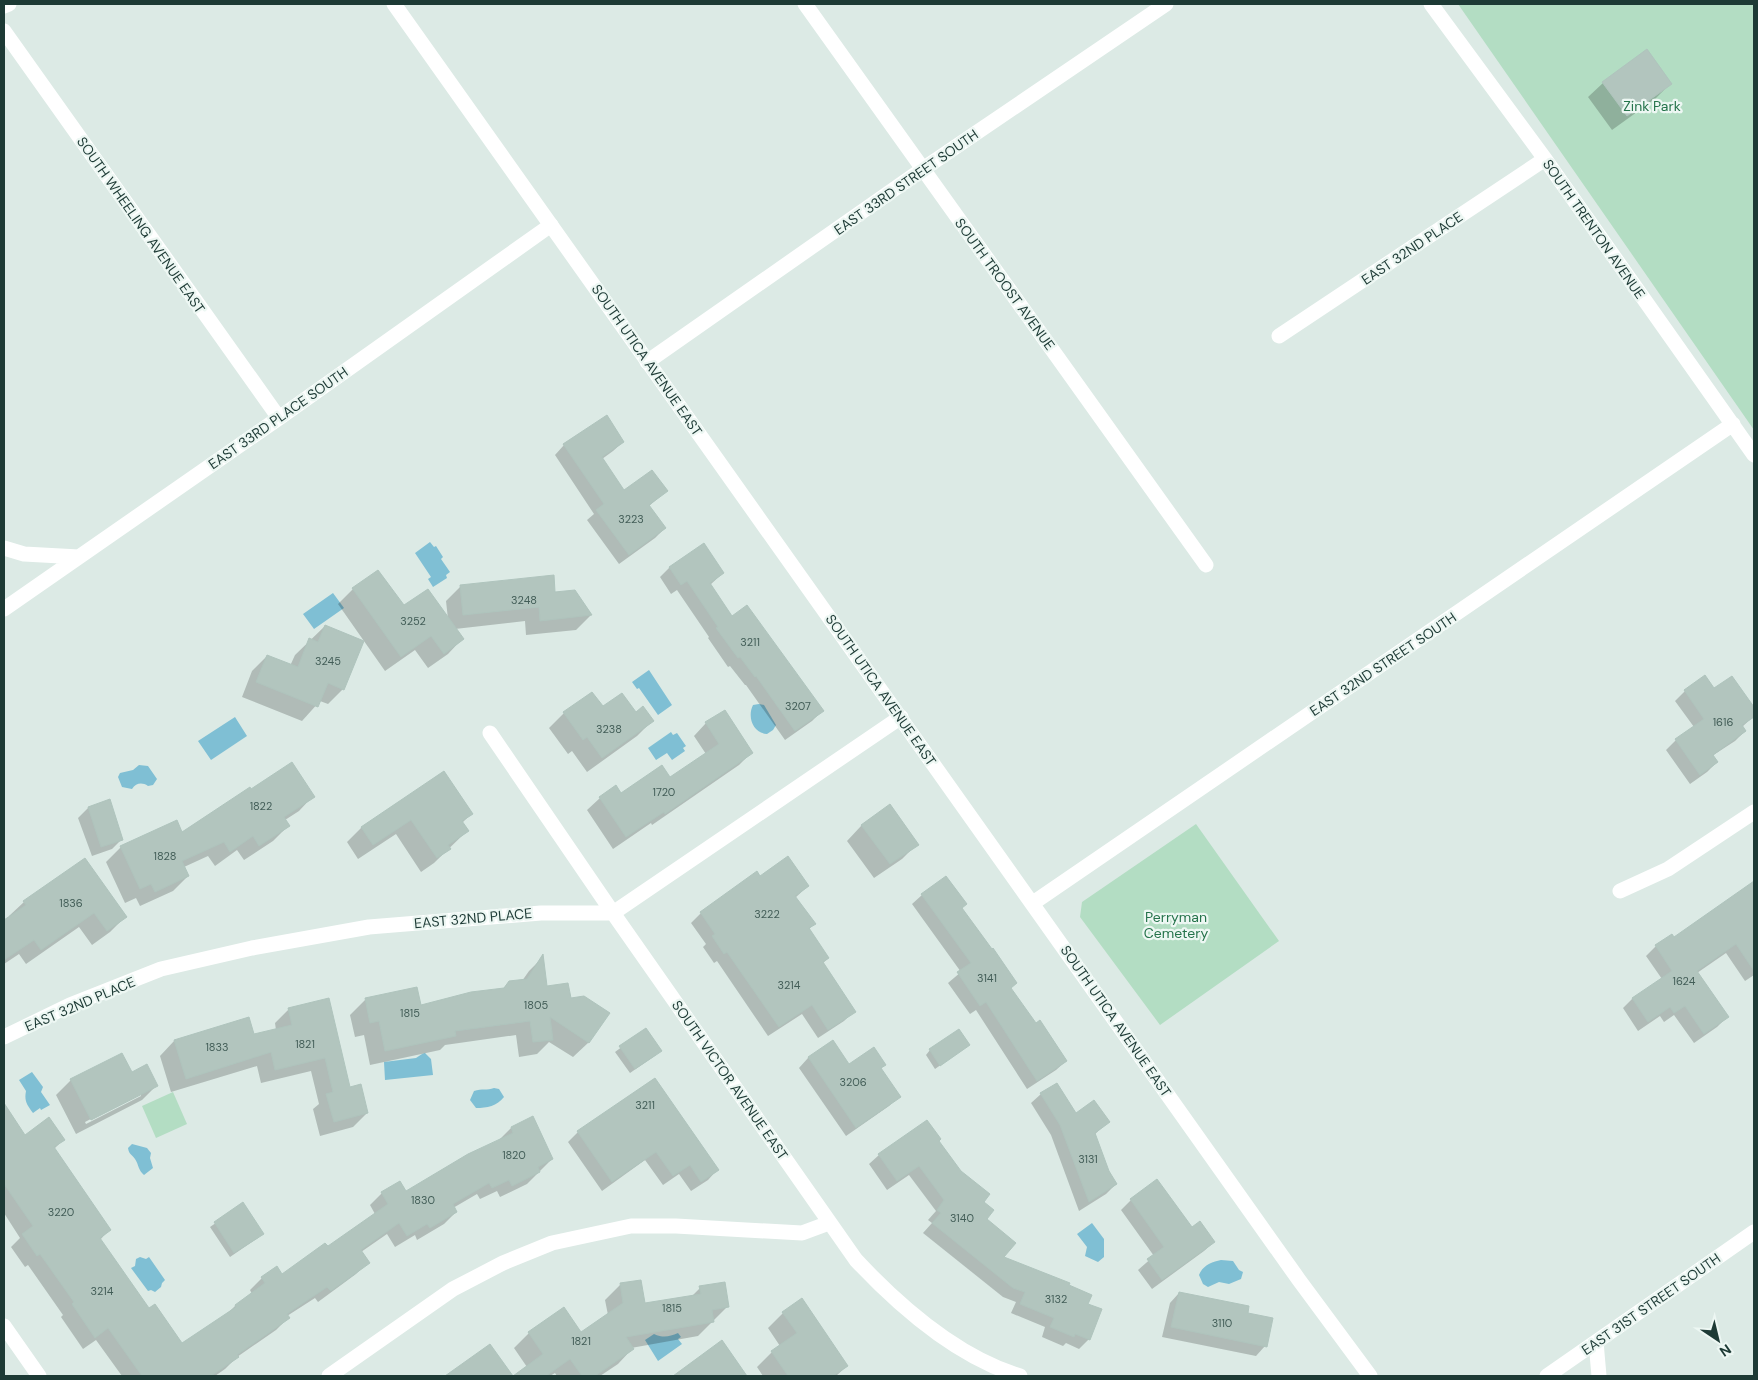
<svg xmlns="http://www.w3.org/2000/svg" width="1758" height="1380" font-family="'DM Sans',sans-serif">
	<rect width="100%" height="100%" fill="#dceae5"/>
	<path fill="#b3ddc3" d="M 1458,4 L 1754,4 L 1754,430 Z
		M 1196,824 L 1279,941 L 1160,1025 L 1080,917 L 1082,902 Z
		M 173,1092 L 187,1124 L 156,1138 L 142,1106 Z"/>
	<path fill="#7fbfd4" d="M 430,542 L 434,547 L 436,546 L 443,557 L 441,559 L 450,572 L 446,575 L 447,578 L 433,587 L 428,579 L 431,577 L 415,553 Z
		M 333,593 L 344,608 L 314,629 L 303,614 Z
		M 649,670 L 672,705 L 658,715 L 639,688 L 637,689 L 632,682 Z
		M 759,704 L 764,705 L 776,725 L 773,730 L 767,734 C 753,733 747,717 753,705 Z
		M 235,717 L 247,736 L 211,760 L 198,741 Z
		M 671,732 L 673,735 L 677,733 L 686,746 L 683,748 L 685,751 L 672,760 L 667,753 L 656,760 L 648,748 Z
		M 139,765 L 148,766 L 157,779 L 153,785 L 148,786 C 142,782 136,783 132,789 L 122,787 L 118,777 L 120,773 L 133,770 Z
		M 425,1053 L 431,1059 L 433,1075 L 385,1080 L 384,1062 L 416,1058 L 422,1054 Z
		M 32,1072 L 43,1087 L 41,1092 L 50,1105 L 41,1110 L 40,1108 L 33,1113 C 27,1105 24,1101 26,1091 L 19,1080 Z
		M 494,1088 L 499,1089 L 504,1097 C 497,1106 487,1108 476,1108 L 470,1100 L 474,1091 C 482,1088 487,1091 494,1088 Z
		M 132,1144 L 147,1148 L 151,1153 L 150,1158 L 153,1168 L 144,1175 C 138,1170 139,1165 135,1159 C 132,1154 129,1155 128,1148 Z
		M 1092,1223 L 1104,1239 L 1104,1257 L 1098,1262 L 1085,1256 L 1087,1247 L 1077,1234 Z
		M 140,1257 L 146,1259 L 149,1257 L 165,1280 L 162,1283 L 161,1287 L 155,1292 L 151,1290 L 148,1291 L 131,1268 L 135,1266 L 136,1259 Z
		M 1221,1260 L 1233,1261 L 1239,1270 L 1243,1272 L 1241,1279 L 1229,1284 L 1219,1282 L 1208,1287 L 1203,1284 L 1199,1275 C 1203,1265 1212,1262 1221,1260 Z
		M 678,1333 L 681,1337 L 678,1339 L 682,1344 L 658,1361 L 645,1340 L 654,1334 C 663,1338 669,1337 678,1333 Z"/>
	<path fill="#0003" fill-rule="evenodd" d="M 1603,83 L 1670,84 L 1655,99 L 1612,130 L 1588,97 Z
		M 623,442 L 613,451 L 602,459 L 624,491 L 666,491 L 649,506 L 665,528 L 655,538 L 619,564 L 587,520 L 594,514 L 555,455 L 564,445 Z
		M 704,545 L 723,573 L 710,585 L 732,618 L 822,711 L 812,721 L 785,740 L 746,685 L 745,685 L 730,666 L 728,667 L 708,638 L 709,637 L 677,590 L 671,594 L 660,577 L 669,568 Z
		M 378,571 L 404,607 L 448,619 L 446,601 L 461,586 L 554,594 L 574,592 L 591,615 L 576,630 L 526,635 L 525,621 L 455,629 L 462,639 L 448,654 L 428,668 L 415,650 L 385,671 L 338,604 L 353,589 Z
		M 325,626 L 343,689 L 328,704 L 320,701 L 302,721 L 242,697 L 252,671 L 267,656 L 290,666 L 295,655 Z
		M 1705,677 L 1714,690 L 1732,677 L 1754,709 L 1754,716 L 1742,727 L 1745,731 L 1735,741 L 1712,756 L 1717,762 L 1707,772 L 1690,784 L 1666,750 L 1676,740 L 1694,727 L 1675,701 L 1685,691 Z
		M 564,713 L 636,714 L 652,721 L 637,736 L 587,772 L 572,751 L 568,754 L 549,728 Z
		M 706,723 L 752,752 L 739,765 L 652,825 L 651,823 L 613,849 L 587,810 L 600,798 L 621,795 L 670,778 L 706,754 L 694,736 Z
		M 444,772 L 471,814 L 462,823 L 467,831 L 434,863 L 421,872 L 396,834 L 358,859 L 347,842 L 361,828 Z
		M 250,790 L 313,796 L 299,811 L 285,820 L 288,826 L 273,841 L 244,860 L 237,850 L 215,866 L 208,856 L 184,867 L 188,876 L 173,891 L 140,906 L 136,898 L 125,903 L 106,862 L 121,847 L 181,834 Z
		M 109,801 L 122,839 L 112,849 L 92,856 L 78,818 L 88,808 Z
		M 890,806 L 917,844 L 902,859 L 874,878 L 847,841 L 861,826 Z
		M 757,872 L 760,877 L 808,886 L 795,898 L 814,924 L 809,929 L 828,958 L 823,963 L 854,1011 L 844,1021 L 818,1038 L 802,1014 L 768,1036 L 717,961 L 714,963 L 703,947 L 706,944 L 691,923 L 701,913 Z
		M 1754,883 L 1754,975 L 1745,981 L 1726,953 L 1697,973 L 1727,1017 L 1717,1027 L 1694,1043 L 1674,1015 L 1664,1022 L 1660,1016 L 1638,1031 L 1623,1008 L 1632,999 L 1662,979 L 1646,956 L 1656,946 L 1672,936 L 1674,939 Z
		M 922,895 L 961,908 L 991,951 L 1010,989 L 1036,1025 L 1066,1061 L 1056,1070 L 1027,1089 L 976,1010 L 970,1014 L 948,983 L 961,972 L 912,904 Z
		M 24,902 L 125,917 L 110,932 L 92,945 L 79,927 L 26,964 L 19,954 L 4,964 L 4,922 L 10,918 L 9,916 Z
		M 543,957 L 546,987 L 570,999 L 608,1013 L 588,1043 L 573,1057 L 549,1042 L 537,1054 L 519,1057 L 516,1035 L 445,1045 L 440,1050 L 370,1065 L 364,1035 L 355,1037 L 350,1015 L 365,1000 L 416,989 L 420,1006 L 503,989 L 509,982 L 522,981 L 529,971 Z
		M 289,1009 L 367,1113 L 353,1127 L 320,1136 L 313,1109 L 319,1104 L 311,1071 L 261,1083 L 257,1066 L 171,1092 L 160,1056 L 174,1041 L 248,1019 L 253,1036 L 276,1030 L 275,1023 Z
		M 646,1029 L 656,1055 L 630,1073 L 615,1052 Z
		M 833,1042 L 849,1066 L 884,1065 L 880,1069 L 899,1096 L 889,1106 L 846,1136 L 799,1068 L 808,1058 Z
		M 969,1045 L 935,1069 L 926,1055 L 930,1050 Z
		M 131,1073 L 157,1085 L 142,1100 L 76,1134 L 56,1095 L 71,1080 ZM 141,1093 L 141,1096 L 86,1124 L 85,1122 Z
		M 654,1079 L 717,1170 L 708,1180 L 691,1191 L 679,1174 L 663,1185 L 645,1160 L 602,1191 L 568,1142 L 578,1132 Z
		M 1041,1094 L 1076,1115 L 1108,1122 L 1094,1135 L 1108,1172 L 1116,1184 L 1106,1194 L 1079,1211 L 1051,1135 L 1031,1103 Z
		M 4,1120 L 25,1136 L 63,1140 L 54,1149 L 109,1230 L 100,1240 L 149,1310 L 182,1345 L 227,1314 L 235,1306 L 252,1294 L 250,1290 L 262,1278 L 277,1268 L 282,1276 L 327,1248 L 375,1214 L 370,1205 L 382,1193 L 405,1193 L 499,1140 L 511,1128 L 552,1159 L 527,1184 L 500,1197 L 497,1191 L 480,1199 L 477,1194 L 453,1208 L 456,1212 L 444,1224 L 417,1240 L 415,1235 L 395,1247 L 387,1234 L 361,1252 L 368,1262 L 356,1274 L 318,1302 L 315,1298 L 287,1316 L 288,1318 L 276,1330 L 237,1357 L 225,1369 L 215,1376 L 122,1376 L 96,1340 L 83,1349 L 61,1317 L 63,1315 L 28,1265 L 25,1267 L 11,1247 L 20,1238 L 4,1213 Z
		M 937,1141 L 982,1202 L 985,1219 L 1002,1257 L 1086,1304 L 1089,1339 L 1079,1349 L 1066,1343 L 1063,1346 L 1042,1337 L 1045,1327 L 1011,1313 L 1016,1302 L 1003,1297 L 923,1233 L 932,1223 L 928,1220 L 936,1211 L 909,1175 L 887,1190 L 869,1164 L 879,1155 Z
		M 1131,1200 L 1192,1229 L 1214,1242 L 1204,1251 L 1152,1289 L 1138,1270 L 1154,1256 L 1121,1210 Z
		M 243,1204 L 258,1238 L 230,1257 L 210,1227 Z
		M 640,1281 L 644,1305 L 691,1297 L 700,1288 L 728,1306 L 698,1336 L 631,1348 L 632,1349 L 618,1364 L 600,1376 L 557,1376 L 555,1373 L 550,1376 L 514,1376 L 527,1367 L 514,1348 L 529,1333 L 581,1334 L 608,1315 L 605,1300 L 620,1285 Z
		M 1179,1293 L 1265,1346 L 1256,1356 L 1162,1337 L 1170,1303 Z
		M 783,1313 L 847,1366 L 836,1376 L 763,1376 L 757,1367 L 772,1352 L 780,1346 L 768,1328 Z
		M 722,1341 L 746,1376 L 677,1376 L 682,1371 Z
		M 490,1345 L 512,1376 L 450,1376 L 459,1367 Z"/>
	<path fill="#b2c5be" stroke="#afc4bd" d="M 1647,49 L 1672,84 L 1627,116 L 1602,82 Z
		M 607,415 L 624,442 L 602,457 L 624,490 L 652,470 L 668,491 L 649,505 L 666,528 L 629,555 L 596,510 L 604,504 L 563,444 Z
		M 704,543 L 724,573 L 710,583 L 732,616 L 747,605 L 824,711 L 795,731 L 756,676 L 755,677 L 740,657 L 738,658 L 716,628 L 718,627 L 687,581 L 681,585 L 669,567 Z
		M 378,570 L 404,605 L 428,589 L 464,639 L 444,654 L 431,636 L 401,657 L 352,588 Z
		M 554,575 L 555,592 L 575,590 L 592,615 L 540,621 L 539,607 L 463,615 L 460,585 Z
		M 325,625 L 364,641 L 344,690 L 328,683 L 318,707 L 256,682 L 267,655 L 298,667 L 309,638 L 318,642 Z
		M 1705,675 L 1714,688 L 1732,676 L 1754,707 L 1754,717 L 1742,725 L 1746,731 L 1713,755 L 1718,762 L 1700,775 L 1675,739 L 1704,719 L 1684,690 Z
		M 592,692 L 603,706 L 622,693 L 636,712 L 643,706 L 654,721 L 602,758 L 587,737 L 583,740 L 563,712 Z
		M 725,710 L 753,753 L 665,814 L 664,812 L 626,837 L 599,797 L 616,785 L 621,793 L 662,765 L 670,777 L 719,744 L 705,722 Z
		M 292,762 L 315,797 L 284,817 L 290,826 L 259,846 L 253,836 L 230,852 L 224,842 L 182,861 L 189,876 L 155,892 L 151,884 L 140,889 L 120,846 L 177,820 L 182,832 L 250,787 L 251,789 Z
		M 444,771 L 473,814 L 462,821 L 469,831 L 448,845 L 451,849 L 437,858 L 411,820 L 373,845 L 361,827 Z
		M 110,799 L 123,840 L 101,847 L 88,807 Z
		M 890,804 L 919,845 L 890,864 L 861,825 Z
		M 788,856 L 809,886 L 795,896 L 816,924 L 809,928 L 829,958 L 823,962 L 856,1012 L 828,1030 L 812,1005 L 779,1027 L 727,952 L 724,954 L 712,936 L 715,934 L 700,912 L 757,871 L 760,876 Z
		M 85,858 L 127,917 L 107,931 L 94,913 L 41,950 L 34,940 L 4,960 L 4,920 L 26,905 L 23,901 Z
		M 946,876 L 967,904 L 962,908 L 992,949 L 993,948 L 1017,983 L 1011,988 L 1036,1023 L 1040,1020 L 1067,1061 L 1037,1081 L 986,1002 L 980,1006 L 957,972 L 971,963 L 921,894 Z
		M 1754,881 L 1754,971 L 1736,944 L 1697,971 L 1729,1017 L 1704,1034 L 1685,1006 L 1674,1013 L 1670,1007 L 1648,1022 L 1632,998 L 1672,971 L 1655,945 L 1672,934 L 1674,937 Z
		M 543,954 L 547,986 L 568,983 L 571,998 L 584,996 L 610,1013 L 589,1043 L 550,1017 L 553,1040 L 533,1042 L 530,1021 L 455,1031 L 456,1036 L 385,1051 L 379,1021 L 370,1023 L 365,998 L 417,987 L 421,1005 L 471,992 L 504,988 L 509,981 L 527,979 Z
		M 329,998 L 350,1087 L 361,1084 L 368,1113 L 334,1122 L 326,1094 L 333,1092 L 325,1058 L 275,1070 L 271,1052 L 186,1079 L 174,1040 L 249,1017 L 254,1034 L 292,1025 L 288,1008 Z
		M 646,1028 L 662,1051 L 635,1069 L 619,1046 Z
		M 959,1029 L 970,1045 L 940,1066 L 929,1049 Z
		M 833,1040 L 849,1064 L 874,1047 L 886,1065 L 881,1068 L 901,1097 L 856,1128 L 808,1057 Z
		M 122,1053 L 132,1072 L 147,1064 L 158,1086 L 91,1120 L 70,1079 Z
		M 655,1078 L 719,1170 L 701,1182 L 690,1165 L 673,1176 L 656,1152 L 612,1182 L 577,1131 Z
		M 1057,1083 L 1076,1113 L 1094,1100 L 1110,1122 L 1095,1133 L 1109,1171 L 1117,1184 L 1089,1202 L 1060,1125 L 1040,1093 Z
		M 4,1103 L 25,1135 L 49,1117 L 65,1140 L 54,1147 L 111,1230 L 100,1238 L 149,1308 L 155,1304 L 182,1343 L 236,1307 L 235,1305 L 265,1283 L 261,1277 L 277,1266 L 282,1274 L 325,1243 L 328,1246 L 388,1204 L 381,1192 L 400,1181 L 406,1191 L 468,1154 L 513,1133 L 511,1127 L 533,1116 L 553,1159 L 538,1167 L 540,1172 L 512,1186 L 509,1180 L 492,1188 L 489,1183 L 453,1204 L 457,1212 L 430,1228 L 427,1224 L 407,1236 L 399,1223 L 361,1250 L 370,1263 L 331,1291 L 327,1287 L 287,1314 L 290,1318 L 237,1355 L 239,1357 L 211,1376 L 142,1376 L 108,1328 L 95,1338 L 72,1304 L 74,1302 L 40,1254 L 37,1256 L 22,1234 L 33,1226 L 4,1184 Z
		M 927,1120 L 941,1139 L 939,1141 L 961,1171 L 990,1194 L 984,1202 L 994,1210 L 987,1219 L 1016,1243 L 1004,1257 L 1070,1283 L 1069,1285 L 1092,1295 L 1088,1304 L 1102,1309 L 1090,1340 L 1075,1334 L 1074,1337 L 1050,1327 L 1054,1318 L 1020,1304 L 1025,1292 L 1013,1288 L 932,1223 L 941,1213 L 937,1210 L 944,1200 L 919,1166 L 897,1181 L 878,1154 Z
		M 1157,1179 L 1192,1227 L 1200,1221 L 1215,1242 L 1162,1280 L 1147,1259 L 1164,1247 L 1130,1199 Z
		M 243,1202 L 264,1234 L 234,1253 L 214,1222 Z
		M 641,1280 L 645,1303 L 701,1294 L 699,1286 L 725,1282 L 729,1307 L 712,1310 L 714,1322 L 626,1337 L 634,1349 L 595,1376 L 582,1376 L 570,1359 L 546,1376 L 445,1376 L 490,1344 L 513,1376 L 543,1354 L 528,1332 L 564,1307 L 581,1332 L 623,1303 L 620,1283 Z
		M 1179,1292 L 1249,1306 L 1248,1313 L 1273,1318 L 1267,1347 L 1171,1327 Z
		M 802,1298 L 848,1366 L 833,1376 L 788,1376 L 771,1351 L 797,1333 L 782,1312 Z
		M 722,1340 L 747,1376 L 673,1376 Z"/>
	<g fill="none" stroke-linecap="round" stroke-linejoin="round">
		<path stroke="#fff" stroke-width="15" d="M 805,4 L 1206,565
			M 1431,4 L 1545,159 L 1754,455
			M 4,6 L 9,4
			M 4,31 L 279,418
			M 1279,336 L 1545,159
			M 647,362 L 923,169 L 1166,4
			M 4,548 L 24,554 L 79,557
			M 4,609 L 279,418 L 551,225
			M 490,733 L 613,913 L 856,1260 C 900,1307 957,1357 1020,1376
			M 1620,891 L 1668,869 L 1754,812
			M 1033,903 L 1733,424
			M 4,1037 L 70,1005 L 161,969 L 252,948 L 369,927 L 541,913 L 613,913 L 901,717
			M 4,1326 L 39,1376
			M 329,1376 L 453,1289 L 503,1263 L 552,1243 L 631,1226 L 676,1226 L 802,1233 L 829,1223"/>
		<path stroke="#fff" stroke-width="15" d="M 394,4 L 1299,1280 L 1370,1376
			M 1596,1342 L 1599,1376
			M 1547,1376 L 1754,1232"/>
	</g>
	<g text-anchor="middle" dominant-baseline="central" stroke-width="4.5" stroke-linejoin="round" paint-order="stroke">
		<g font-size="11" fill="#425d57">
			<text x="631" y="519">3223</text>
			<text x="524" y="600">3248</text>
			<text x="413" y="621">3252</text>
			<text x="750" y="642">3211</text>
			<text x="328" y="661">3245</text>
			<text x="798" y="706">3207</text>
			<text x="1723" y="722">1616</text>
			<text x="609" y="729">3238</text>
			<text x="664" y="792">1720</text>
			<text x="261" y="806">1822</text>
			<text x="165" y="856">1828</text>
			<text x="71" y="903">1836</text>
			<text x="767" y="914">3222</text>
			<text x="987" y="978">3141</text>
			<text x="1684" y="981">1624</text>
			<text x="789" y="985">3214</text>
			<text x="536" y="1005">1805</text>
			<text x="410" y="1013">1815</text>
			<text x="305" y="1044">1821</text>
			<text x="217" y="1047">1833</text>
			<text x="853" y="1082">3206</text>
			<text x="645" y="1105">3211</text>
			<text x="514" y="1155">1820</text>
			<text x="1088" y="1159">3131</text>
			<text x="423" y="1200">1830</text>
			<text x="61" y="1212">3220</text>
			<text x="962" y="1218">3140</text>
			<text x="102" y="1291">3214</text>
			<text x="1056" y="1299">3132</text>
			<text x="672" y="1308">1815</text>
			<text x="1222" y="1323">3110</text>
			<text x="581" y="1341">1821</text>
		</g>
		<g font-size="14" fill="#25734b" stroke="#edf7f3">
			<text x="1652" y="106">Zink Park</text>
			<text x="1176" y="917">Perryman<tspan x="1176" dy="16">Cemetery</tspan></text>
		</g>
		<g font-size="14" fill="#1d3a35" stroke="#edf7f3">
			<text transform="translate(906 182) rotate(-35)">EAST 33RD STREET SOUTH</text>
			<text transform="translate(141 225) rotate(55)">SOUTH WHEELING AVENUE EAST</text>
			<text transform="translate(1594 229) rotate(55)">SOUTH TRENTON AVENUE</text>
			<text transform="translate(1412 248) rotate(-34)">EAST 32ND PLACE</text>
			<text transform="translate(1005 284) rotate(54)">SOUTH TROOST AVENUE</text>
			<text transform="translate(647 360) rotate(55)">SOUTH UTICA AVENUE EAST</text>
			<text transform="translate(278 418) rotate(-35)">EAST 33RD PLACE SOUTH</text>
			<text transform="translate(1383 664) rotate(-34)">EAST 32ND STREET SOUTH</text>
			<text transform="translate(881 690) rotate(55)">SOUTH UTICA AVENUE EAST</text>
			<text transform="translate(473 918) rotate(-5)">EAST 32ND PLACE</text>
			<text transform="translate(80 1004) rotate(-23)">EAST 32ND PLACE</text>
			<text transform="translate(1116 1021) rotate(55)">SOUTH UTICA AVENUE EAST</text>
			<text transform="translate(730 1080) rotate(55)">SOUTH VICTOR AVENUE EAST</text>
			<text transform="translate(1651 1304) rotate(-35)">EAST 31ST STREET SOUTH</text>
		</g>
	</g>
	<rect width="1758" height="1380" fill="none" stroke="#1d3a35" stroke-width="10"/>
	<g transform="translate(1718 1340) rotate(145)" stroke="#edf7f3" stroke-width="4" paint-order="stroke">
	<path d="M0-4L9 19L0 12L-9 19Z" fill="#1d3a35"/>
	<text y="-8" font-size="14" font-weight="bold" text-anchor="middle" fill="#1d3a35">N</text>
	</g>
</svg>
